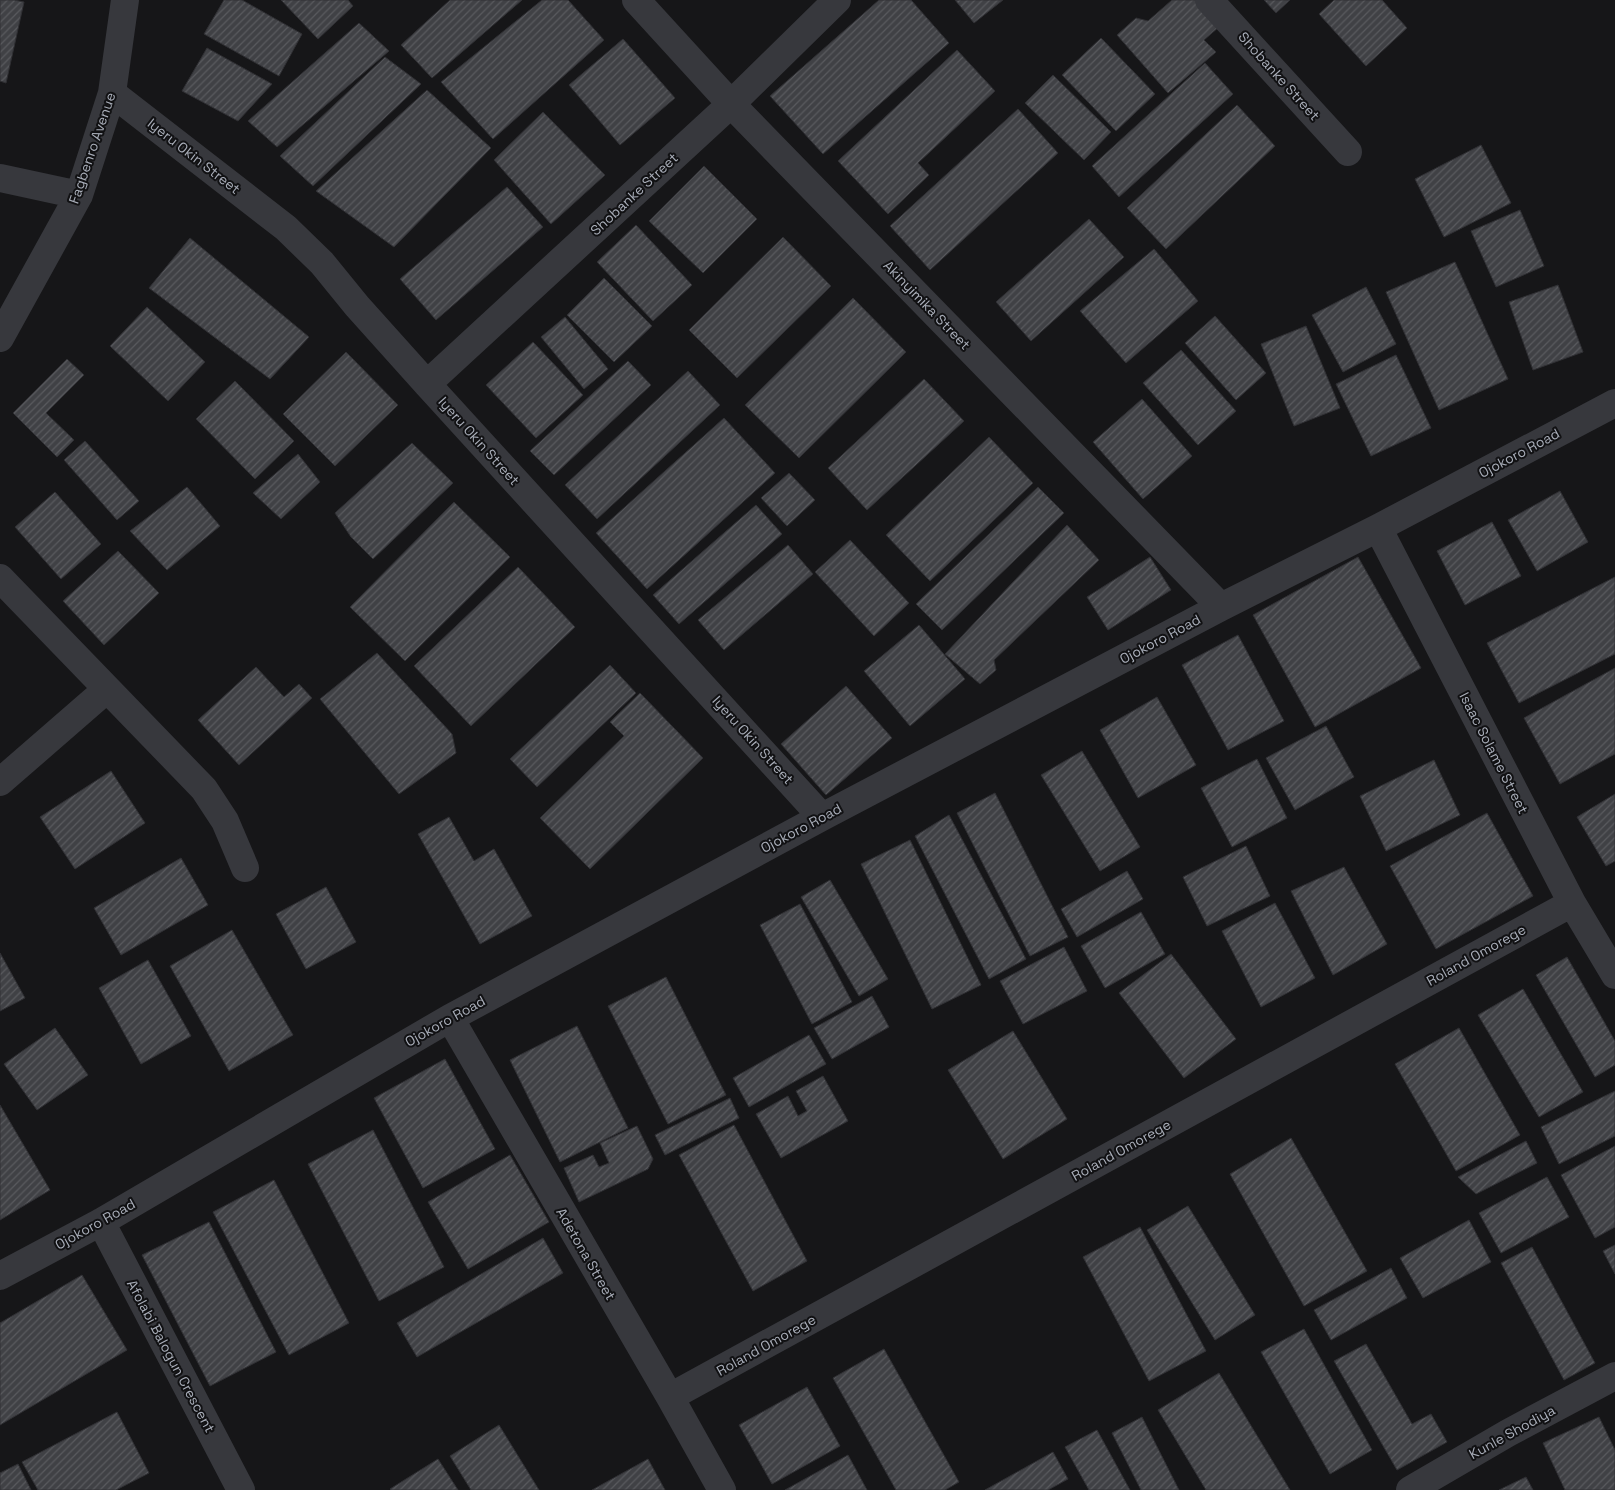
<svg xmlns="http://www.w3.org/2000/svg" width="1615" height="1490" font-family="'Space Grotesk',sans-serif">
	<defs>
		<pattern id="building-hatch" width="6" height="6" patternUnits="userSpaceOnUse" patternTransform="scale(1.25)"><rect width="6" height="6" fill="#404145"/><path d="M-1 1l2-2M0 6l6-6M5 7l2-2" fill="none" stroke="#595a5e"/></pattern>
	</defs>
	<rect width="100%" height="100%" fill="#161618"/>
	<path fill="url(#building-hatch)" stroke="#303034" d="M 0,0 L 14,0 L 24,2 L 6,83 L 0,81 Z
		M 224,0 L 242,0 L 302,34 L 279,76 L 204,34 Z
		M 281,0 L 348,0 L 353,6 L 318,39 Z
		M 450,0 L 522,0 L 432,78 L 401,45 Z
		M 542,0 L 568,0 L 604,40 L 493,139 L 441,82 Z
		M 879,0 L 911,0 L 949,43 L 823,154 L 770,96 Z
		M 955,0 L 1003,0 L 974,23 Z
		M 1172,0 L 1197,0 L 1220,26 L 1204,40 L 1216,52 L 1168,93 L 1117,35 L 1136,18 L 1148,21 Z
		M 1264,0 L 1290,0 L 1276,13 Z
		M 1334,0 L 1382,0 L 1407,28 L 1366,66 L 1319,14 Z
		M 359,23 L 389,51 L 277,147 L 248,121 Z
		M 1101,38 L 1155,94 L 1116,131 L 1062,75 Z
		M 623,39 L 675,98 L 620,145 L 569,85 Z
		M 207,48 L 272,84 L 238,121 L 182,91 Z
		M 957,50 L 995,91 L 918,163 L 929,175 L 888,214 L 838,161 Z
		M 385,57 L 421,84 L 313,186 L 280,156 Z
		M 1205,63 L 1233,94 L 1119,197 L 1092,166 Z
		M 1053,75 L 1111,132 L 1084,160 L 1025,103 Z
		M 427,90 L 491,148 L 394,247 L 316,191 Z
		M 1237,105 L 1275,146 L 1166,249 L 1127,208 Z
		M 1018,109 L 1058,153 L 930,270 L 890,226 Z
		M 543,112 L 605,175 L 551,224 L 494,160 Z
		M 1481,145 L 1511,203 L 1444,237 L 1415,179 Z
		M 704,166 L 757,219 L 703,273 L 649,221 Z
		M 507,187 L 543,227 L 436,320 L 400,279 Z
		M 1520,210 L 1544,266 L 1496,287 L 1471,231 Z
		M 1089,219 L 1124,257 L 1031,341 L 996,302 Z
		M 636,225 L 692,285 L 653,321 L 597,262 Z
		M 783,237 L 831,286 L 737,378 L 689,330 Z
		M 190,238 L 309,337 L 270,379 L 149,288 Z
		M 1154,249 L 1198,301 L 1126,363 L 1080,311 Z
		M 1455,262 L 1508,379 L 1439,410 L 1386,292 Z
		M 604,278 L 652,326 L 614,362 L 567,315 Z
		M 1558,285 L 1583,352 L 1533,370 L 1509,302 Z
		M 1366,287 L 1396,344 L 1343,372 L 1312,315 Z
		M 853,298 L 906,352 L 799,458 L 745,405 Z
		M 147,307 L 205,362 L 168,401 L 110,346 Z
		M 1215,316 L 1266,373 L 1236,400 L 1185,343 Z
		M 565,317 L 608,369 L 584,389 L 541,337 Z
		M 1306,326 L 1340,408 L 1294,426 L 1261,344 Z
		M 533,342 L 583,395 L 536,438 L 486,385 Z
		M 1181,350 L 1236,411 L 1198,445 L 1143,383 Z
		M 346,352 L 398,405 L 335,466 L 283,414 Z
		M 1396,355 L 1431,428 L 1371,456 L 1336,384 Z
		M 67,359 L 84,375 L 46,413 L 74,440 L 57,457 L 13,413 Z
		M 628,361 L 651,385 L 554,475 L 530,451 Z
		M 688,371 L 720,405 L 597,519 L 565,485 Z
		M 924,379 L 964,421 L 867,510 L 828,468 Z
		M 235,381 L 294,441 L 255,479 L 196,419 Z
		M 1142,399 L 1192,456 L 1143,499 L 1093,442 Z
		M 724,418 L 775,473 L 647,589 L 596,533 Z
		M 989,437 L 1033,483 L 930,581 L 886,535 Z
		M 85,441 L 139,501 L 117,520 L 64,460 Z
		M 412,443 L 453,483 L 373,559 L 351,537 L 335,513 Z
		M 298,454 L 320,482 L 281,519 L 253,493 Z
		M 789,473 L 815,500 L 787,526 L 761,498 Z
		M 187,487 L 220,526 L 167,570 L 130,531 Z
		M 1038,487 L 1064,513 L 942,630 L 916,604 Z
		M 1560,491 L 1588,542 L 1537,571 L 1508,520 Z
		M 55,492 L 101,544 L 61,579 L 15,527 Z
		M 454,502 L 510,557 L 405,661 L 350,607 Z
		M 756,505 L 782,534 L 679,624 L 653,595 Z
		M 1492,522 L 1521,576 L 1465,605 L 1437,551 Z
		M 1067,525 L 1099,560 L 994,660 L 996,670 L 980,684 L 945,654 Z
		M 850,540 L 909,603 L 874,636 L 815,572 Z
		M 788,545 L 813,574 L 724,650 L 698,620 Z
		M 118,551 L 159,593 L 104,645 L 63,601 Z
		M 1150,557 L 1171,590 L 1108,630 L 1087,597 Z
		M 1358,557 L 1421,668 L 1315,727 L 1253,615 Z
		M 518,567 L 575,627 L 471,726 L 414,666 Z
		M 1615,577 L 1615,654 L 1519,703 L 1487,643 Z
		M 919,625 L 965,679 L 910,726 L 864,671 Z
		M 1238,635 L 1284,721 L 1228,750 L 1182,665 Z
		M 377,653 L 452,734 L 456,753 L 399,794 L 320,699 Z
		M 610,665 L 636,693 L 537,787 L 510,759 Z
		M 256,667 L 284,697 L 299,684 L 312,698 L 239,765 L 198,720 Z
		M 1615,668 L 1615,754 L 1560,784 L 1524,718 Z
		M 846,686 L 892,738 L 826,795 L 781,744 Z
		M 640,693 L 703,758 L 590,869 L 540,818 L 624,736 L 610,722 Z
		M 1157,697 L 1196,765 L 1138,798 L 1100,730 Z
		M 1326,726 L 1354,777 L 1295,810 L 1266,758 Z
		M 1082,751 L 1140,847 L 1100,871 L 1041,775 Z
		M 1257,759 L 1287,818 L 1232,847 L 1201,788 Z
		M 1434,760 L 1460,815 L 1386,851 L 1360,796 Z
		M 111,771 L 145,823 L 75,869 L 40,817 Z
		M 995,793 L 1068,937 L 1030,956 L 957,813 Z
		M 1615,794 L 1615,861 L 1606,866 L 1577,817 Z
		M 1487,813 L 1533,896 L 1436,949 L 1390,866 Z
		M 949,815 L 1026,959 L 989,979 L 915,836 Z
		M 449,817 L 474,861 L 494,849 L 532,916 L 480,944 L 418,834 Z
		M 910,840 L 981,985 L 932,1009 L 861,864 Z
		M 1246,846 L 1270,896 L 1207,926 L 1183,877 Z
		M 181,858 L 208,905 L 121,955 L 94,908 Z
		M 1344,867 L 1387,944 L 1333,975 L 1291,891 Z
		M 1127,871 L 1143,899 L 1077,937 L 1061,909 Z
		M 830,880 L 888,979 L 859,996 L 801,897 Z
		M 326,887 L 356,942 L 306,969 L 276,914 Z
		M 1275,903 L 1315,978 L 1261,1007 L 1222,931 Z
		M 800,904 L 852,1002 L 812,1024 L 760,925 Z
		M 1141,912 L 1165,954 L 1105,988 L 1081,946 Z
		M 232,930 L 293,1035 L 229,1071 L 170,966 Z
		M 1064,947 L 1087,991 L 1023,1024 L 1000,981 Z
		M 0,953 L 25,998 L 0,1011 Z
		M 1171,954 L 1236,1039 L 1184,1078 L 1119,993 Z
		M 1567,957 L 1615,1041 L 1615,1065 L 1595,1077 L 1536,975 Z
		M 148,960 L 191,1036 L 141,1064 L 99,988 Z
		M 666,977 L 726,1095 L 668,1124 L 608,1006 Z
		M 1523,989 L 1583,1092 L 1539,1117 L 1478,1015 Z
		M 872,996 L 889,1027 L 832,1059 L 814,1028 Z
		M 577,1026 L 628,1128 L 560,1162 L 510,1060 Z
		M 55,1028 L 88,1075 L 37,1110 L 4,1064 Z
		M 1459,1028 L 1520,1135 L 1456,1171 L 1395,1064 Z
		M 1013,1031 L 1067,1119 L 1003,1159 L 948,1070 Z
		M 809,1035 L 826,1064 L 749,1107 L 733,1078 Z
		M 445,1059 L 495,1149 L 423,1188 L 374,1098 Z
		M 823,1076 L 848,1121 L 781,1158 L 756,1114 L 788,1096 L 798,1116 L 807,1111 L 796,1091 Z
		M 1615,1091 L 1615,1136 L 1559,1164 L 1541,1127 Z
		M 730,1098 L 739,1118 L 665,1155 L 655,1135 Z
		M 0,1105 L 50,1190 L 0,1220 Z
		M 734,1125 L 807,1261 L 753,1291 L 679,1155 Z
		M 637,1126 L 653,1159 L 648,1169 L 579,1202 L 564,1168 L 593,1155 L 599,1167 L 609,1163 L 600,1143 Z
		M 373,1130 L 444,1267 L 379,1301 L 308,1164 Z
		M 1291,1138 L 1367,1271 L 1304,1306 L 1230,1174 Z
		M 1526,1141 L 1537,1163 L 1476,1194 L 1458,1177 Z
		M 1615,1146 L 1615,1227 L 1595,1238 L 1561,1175 Z
		M 510,1155 L 549,1222 L 468,1269 L 428,1202 Z
		M 1547,1177 L 1569,1217 L 1501,1253 L 1479,1213 Z
		M 274,1180 L 349,1323 L 289,1355 L 213,1212 Z
		M 1188,1206 L 1255,1315 L 1215,1340 L 1147,1230 Z
		M 1469,1220 L 1491,1262 L 1423,1298 L 1400,1258 Z
		M 209,1222 L 276,1352 L 210,1386 L 142,1255 Z
		M 1140,1227 L 1206,1351 L 1149,1381 L 1083,1257 Z
		M 543,1238 L 563,1273 L 417,1357 L 397,1323 Z
		M 1615,1245 L 1615,1274 L 1603,1251 Z
		M 1532,1247 L 1595,1363 L 1564,1380 L 1501,1263 Z
		M 1391,1268 L 1407,1298 L 1331,1340 L 1314,1310 Z
		M 82,1275 L 127,1350 L 0,1425 L 0,1323 Z
		M 1304,1329 L 1372,1450 L 1330,1474 L 1261,1352 Z
		M 1366,1344 L 1412,1424 L 1431,1414 L 1447,1442 L 1397,1470 L 1334,1361 Z
		M 884,1349 L 959,1482 L 945,1490 L 896,1490 L 833,1378 Z
		M 1219,1373 L 1290,1490 L 1206,1490 L 1158,1410 Z
		M 807,1387 L 840,1446 L 772,1484 L 739,1425 Z
		M 117,1412 L 149,1473 L 116,1490 L 38,1490 L 22,1462 Z
		M 1142,1417 L 1179,1490 L 1141,1490 L 1112,1433 Z
		M 1599,1417 L 1615,1450 L 1615,1490 L 1565,1490 L 1543,1443 Z
		M 499,1425 L 539,1490 L 471,1490 L 450,1456 Z
		M 1097,1430 L 1130,1490 L 1089,1490 L 1065,1447 Z
		M 1053,1452 L 1068,1479 L 1048,1490 L 985,1490 Z
		M 848,1455 L 867,1490 L 785,1490 Z
		M 438,1459 L 458,1490 L 391,1490 L 390,1489 Z
		M 648,1459 L 665,1490 L 592,1490 Z
		M 18,1464 L 31,1490 L 0,1490 L 0,1473 Z
		M 1526,1477 L 1533,1490 L 1499,1490 Z"/>
	<g fill="none" stroke-linecap="round" stroke-linejoin="round">
		<path stroke="#37383d" stroke-width="28" d="M 636,0 L 731,104 L 1221,607
			M 1209,0 L 1348,152
			M 112,93 L 286,228 L 322,263 L 357,306 L 427,384 L 822,817
			M 0,178 L 79,195
			M 0,338 L 79,195 L 112,93 L 125,0
			M 427,384 L 731,104 L 837,0
			M 1378,528 L 1572,903 L 1615,975
			M 0,578 L 204,789 L 225,821 L 245,868
			M 0,782 L 107,689
			M 450,1018 L 670,1397 L 722,1490
			M 101,1222 L 241,1490
			M 0,1276 L 101,1222 L 450,1018 L 822,817 L 1221,607 L 1378,528 L 1615,403
			M 670,1397 L 1572,903
			M 1410,1490 L 1508,1433 L 1615,1376"/>
	</g>
	<g text-anchor="middle" dominant-baseline="central" stroke-width="4" stroke-linejoin="round" paint-order="stroke">
		<g font-size="14" fill="#a8adb8" stroke="#111113">
			<text transform="translate(1279 76) rotate(48)">Shobanke Street</text>
			<text transform="translate(92 148) rotate(-71)">Fagbenro Avenue</text>
			<text transform="translate(194 156) rotate(38)">Iyeru Okin Street</text>
			<text transform="translate(634 194) rotate(-43)">Shobanke Street</text>
			<text transform="translate(927 305) rotate(46)">Akinyimika Street</text>
			<text transform="translate(479 441) rotate(48)">Iyeru Okin Street</text>
			<text transform="translate(1519 453) rotate(-28)">Ojokoro Road</text>
			<text transform="translate(1160 639) rotate(-28)">Ojokoro Road</text>
			<text transform="translate(753 740) rotate(48)">Iyeru Okin Street</text>
			<text transform="translate(1494 753) rotate(63)">Isaac Solame Street</text>
			<text transform="translate(801 828) rotate(-28)">Ojokoro Road</text>
			<text transform="translate(1476 955) rotate(-29)">Roland Omorege</text>
			<text transform="translate(445 1021) rotate(-29)">Ojokoro Road</text>
			<text transform="translate(1121 1150) rotate(-29)">Roland Omorege</text>
			<text transform="translate(95 1224) rotate(-29)">Ojokoro Road</text>
			<text transform="translate(586 1254) rotate(60)">Adetona Street</text>
			<text transform="translate(766 1345) rotate(-29)">Roland Omorege</text>
			<text transform="translate(171 1356) rotate(62)">Afolabi Balogun Crescent</text>
			<text transform="translate(1512 1432) rotate(-29)">Kunle Shodiya</text>
		</g>
	</g>
</svg>
